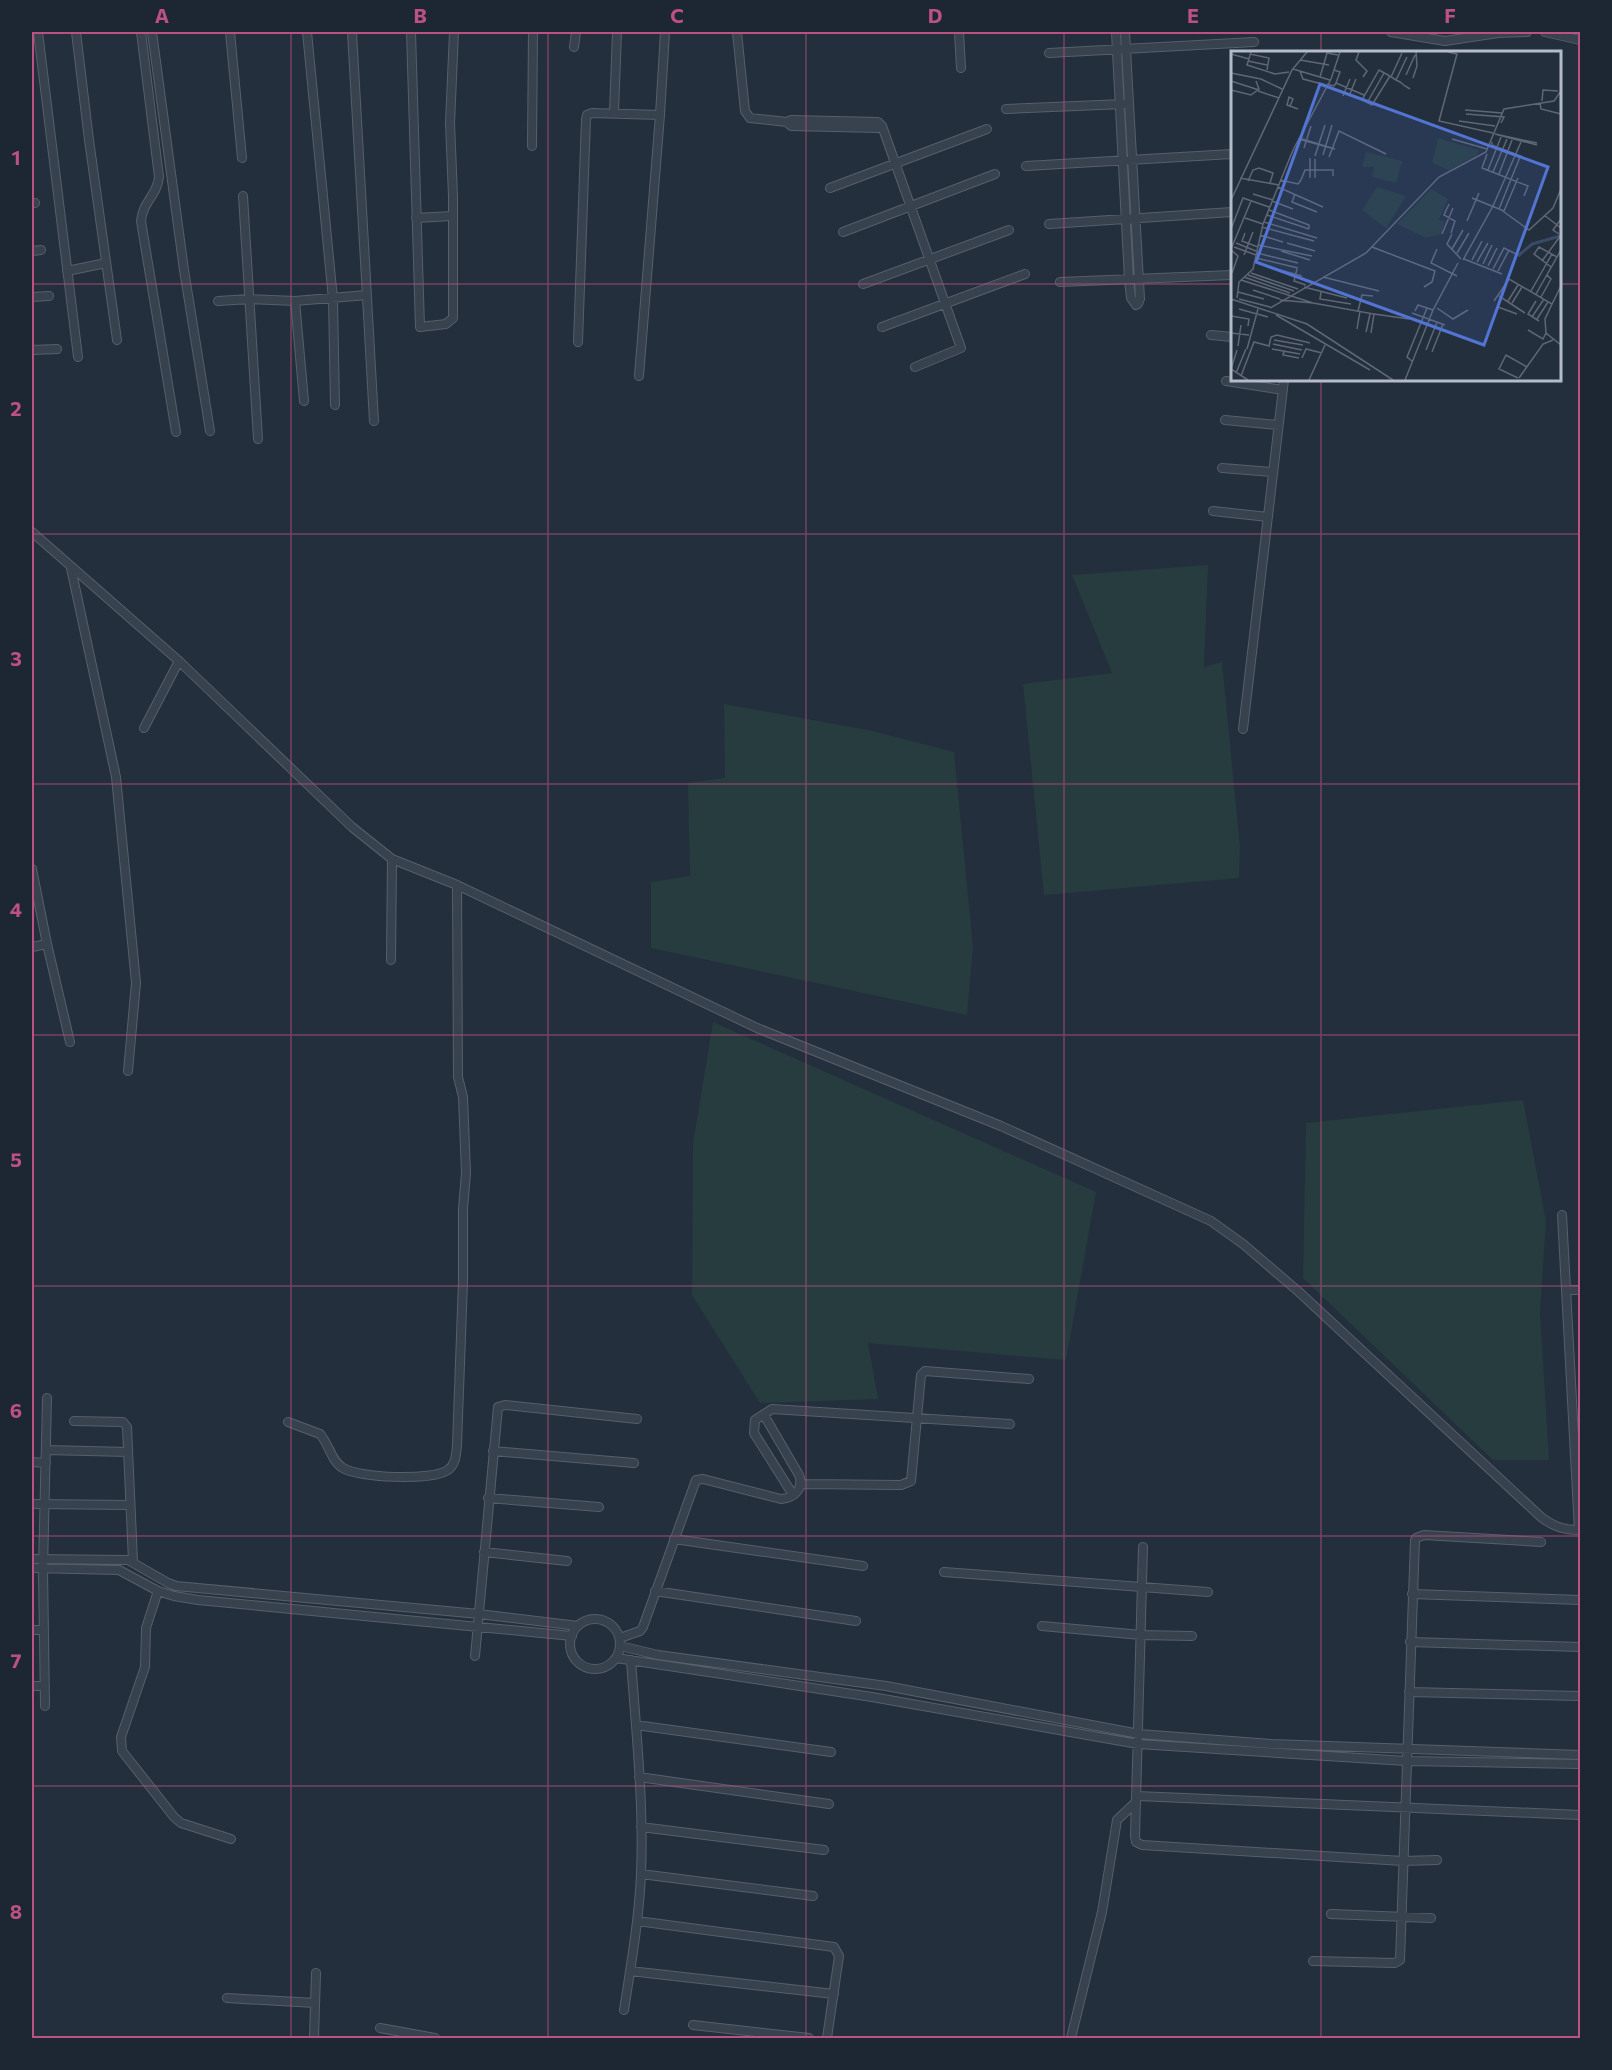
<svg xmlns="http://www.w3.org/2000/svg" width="1612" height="2070" font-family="Commissioner,sans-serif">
	<rect width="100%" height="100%" fill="#242f3e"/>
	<path fill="#263c3f" d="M 1208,565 L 1204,667 L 1222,662 L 1240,847 L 1239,878 L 1044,895 L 1023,684 L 1112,673 L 1072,575 Z
		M 724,704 L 868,730 L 954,752 L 973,947 L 967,1015 L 651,948 L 651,882 L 690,876 L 688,783 L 725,778 Z
		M 713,1022 L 1096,1192 L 1066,1360 L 868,1343 L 878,1399 L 760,1403 L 692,1295 L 693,1144 Z
		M 1523,1100 L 1546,1221 L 1540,1312 L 1549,1460 L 1493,1460 L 1303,1278 L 1306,1123 Z"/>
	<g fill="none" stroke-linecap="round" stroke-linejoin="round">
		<defs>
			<path id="street" d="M 38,32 L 78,357
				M 76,32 L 89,140 L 117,340
				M 141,32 L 159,177 C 157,196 143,201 141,221 L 176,432
				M 152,32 L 184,270 L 210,431
				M 230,32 L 242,158
				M 307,32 L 333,299 L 335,405
				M 352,32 L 374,421
				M 411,32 L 420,327 L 446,324 L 453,318 L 453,196 L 450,123 L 454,32
				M 737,32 L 745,111 L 750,118 L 787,122
				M 959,32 L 961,68
				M 1116,32 L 1129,280 L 1131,298 L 1136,305 L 1138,304 L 1140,299 L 1125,32
				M 1391,32 L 1445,41 L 1498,33 L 1527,32
				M 1545,32 L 1580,40
				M 574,47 L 576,32
				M 1049,53 L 1254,42
				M 1006,109 L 1124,104
				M 614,112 L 617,32
				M 882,126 L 878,128 L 791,126 L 787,122 L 791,120 L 878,122 L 882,126 L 961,348 L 915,367
				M 532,146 L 533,32
				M 1026,166 L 1232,154
				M 830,188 L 987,129
				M 243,196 L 258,439
				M 32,203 L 35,203
				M 416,218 L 452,216
				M 1049,224 L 1232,212
				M 843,232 L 995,174
				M 32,251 L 41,250
				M 67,271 L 106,263
				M 1060,282 L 1232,275
				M 863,284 L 1009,230
				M 32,297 L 49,296
				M 218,301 L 250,299 L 295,301 L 367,295
				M 295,301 L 304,401
				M 882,327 L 1025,274
				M 1211,335 L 1232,337
				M 578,342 L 586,119 L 587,115 L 592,113 L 660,115
				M 32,350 L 57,349
				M 639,376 L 660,115 L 665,32
				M 1226,381 L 1283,390
				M 1225,420 L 1278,425
				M 1222,468 L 1273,472
				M 1213,511 L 1268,517
				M 32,532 L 179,661 L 352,827 L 392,859 L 457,885 L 757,1028 L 1001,1126 L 1211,1221 L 1243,1244 L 1299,1292 L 1541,1517 C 1554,1527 1564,1530 1580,1530
				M 71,568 L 116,777 L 136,983 L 128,1071
				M 144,728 L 179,661
				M 1243,729 L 1284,380
				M 32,869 L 47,944
				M 32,947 L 47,944 L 70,1042
				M 391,960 L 392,859
				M 1562,1215 L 1579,1530
				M 1566,1290 L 1580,1290
				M 74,1421 L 123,1422 L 127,1427 L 133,1561
				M 288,1422 L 320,1434 C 329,1444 331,1461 343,1468 C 359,1478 432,1481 448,1470 C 456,1464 456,1454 457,1445 L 463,1281 L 463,1209 L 466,1173 L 463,1097 L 458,1077 L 457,885
				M 46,1450 L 128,1452
				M 493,1451 L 634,1463
				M 32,1462 L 46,1463
				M 802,1484 L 901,1485 L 911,1481 L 921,1375 L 925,1371 L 1029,1379
				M 793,1495 L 754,1433 L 755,1420 L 772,1409 L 1010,1424
				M 488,1498 L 599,1507
				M 32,1504 L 130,1505
				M 674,1539 L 863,1566
				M 1143,1547 L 1135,1836 L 1136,1842 L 1142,1845 L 1403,1861 L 1437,1860
				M 484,1552 L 567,1561
				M 32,1559 L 128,1560 L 168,1583 L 176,1586 L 479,1614 L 578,1626
				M 32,1568 L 119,1570 L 158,1591 L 174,1596 L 198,1600 L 572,1636
				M 944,1572 L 1208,1592
				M 158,1591 L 146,1628 L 145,1667 L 121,1737 L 122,1751 L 174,1817 L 181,1823 L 231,1839
				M 655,1591 L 856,1621
				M 1412,1594 L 1580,1600
				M570 1644a25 25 0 1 1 50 0a25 25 0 1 1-50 0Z
				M 1042,1626 L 1141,1635 L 1192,1636
				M 32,1630 L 44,1630
				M 620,1638 L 640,1631 L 643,1627 L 696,1480 L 703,1479 L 781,1499 C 795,1498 804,1488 799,1475 L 764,1415
				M 1410,1642 L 1580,1647
				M 620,1646 L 658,1655 L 886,1686 L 1139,1734 L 1271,1744 L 1580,1755
				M 475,1656 L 498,1407 L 505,1405 L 637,1419
				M 616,1658 L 872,1697 L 1138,1744 L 1406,1761 L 1580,1764
				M 32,1686 L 45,1686
				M 1409,1692 L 1580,1696
				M 45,1706 L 43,1569 L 47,1398
				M 636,1725 L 831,1752
				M 639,1777 L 829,1804
				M 1137,1796 L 1580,1815
				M 641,1827 L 824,1850
				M 641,1874 L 813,1896
				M 1331,1914 L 1431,1918
				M 637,1921 L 834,1947 L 839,1956 L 827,2038
				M 1313,1961 L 1395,1963 L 1400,1960 L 1415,1540 L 1416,1538 L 1424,1535 L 1541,1542
				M 630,1971 L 834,1994
				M 227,1998 L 315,2003
				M 624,2010 C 631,1965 639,1919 641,1874 C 644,1803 636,1731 631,1660
				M 693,2025 L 809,2038
				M 380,2028 L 435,2038
				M 314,2038 L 316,1973
				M 1071,2038 L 1102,1912 L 1117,1820 L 1136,1802"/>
		</defs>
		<use href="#street" stroke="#565f6c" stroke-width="10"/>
		<use href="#street" stroke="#38414e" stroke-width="8"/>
	</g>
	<path fill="none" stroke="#bd5182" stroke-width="1.5" stroke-opacity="0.55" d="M 291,32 L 291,2038M 548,32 L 548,2038M 806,32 L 806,2038M 1064,32 L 1064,2038M 1321,32 L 1321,52M 32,284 L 1232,284M 1560,284 L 1580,284M 1321,380 L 1321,2038M 32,534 L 1580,534M 32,784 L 1580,784M 32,1035 L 1580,1035M 32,1286 L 1580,1286M 32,1536 L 1580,1536M 32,1786 L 1580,1786"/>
	<g transform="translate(1231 51)">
		<rect width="330" height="330" fill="#242f3e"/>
		<path d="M 207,87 L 248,99 L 245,105 L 218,119 L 201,112 ZM 135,101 L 171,110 L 165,132 L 141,126 L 143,116 L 131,116 ZM 146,136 L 175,145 L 155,177 L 131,159 ZM 200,138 L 217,148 L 208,169 L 214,170 L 210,183 L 195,187 L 166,173 Z" fill="#263c3f"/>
		<path fill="none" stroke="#394c67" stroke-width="3" d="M 287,205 L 301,193 L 329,185"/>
		<path fill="none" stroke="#5e6776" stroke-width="1.5" d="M 20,1 L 16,14 L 44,23 L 58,21M 128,1 L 125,9 L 136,20 L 132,26M 217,1 L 226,3 L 208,70 L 262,82M 0,3 L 18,8M 19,3 L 38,7 L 36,19M 69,9 L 98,14M 17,10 L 36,14M 62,18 L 99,29M 103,19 L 109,21 L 105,32M 69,20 L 72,28 L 95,34M 0,22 L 30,28 L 51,38M 175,24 L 184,4M 159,25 L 141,54 L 131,49 L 148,19 L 157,24 L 165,29 L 169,31 L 174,35 L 179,38M 89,26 L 96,2 L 107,4M 160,26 L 171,2M 182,27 L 186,15 L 185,1M 165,29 L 176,6M 0,30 L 28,39M 96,33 L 103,35 L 105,32 L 133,44M 0,39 L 20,44 L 28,38 L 25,30M 27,40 L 48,47M 112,45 L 119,28M 118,45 L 125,28M 311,50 L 312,39 L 327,40M 136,52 L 153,22M 309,52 L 310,58 L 330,63M 59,55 L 62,48 L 58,46 L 56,54 L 67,58M 234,59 L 271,62M 235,63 L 273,66 L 270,72M 228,70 L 264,75M 67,88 L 104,98 L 68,87M 221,88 L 256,98M 261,91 L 261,94 L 292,106M 306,94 L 264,83 L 306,92M 73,97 L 80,75M 256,103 L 251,117 L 297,135 L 293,145M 92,104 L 101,74M 84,105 L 94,74M 98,106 L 108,80 L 155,103M 79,107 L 79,127M 84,108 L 84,127M 74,119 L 70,129 L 74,119 L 102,119 L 102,125M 257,119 L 270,86M 262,121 L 276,88M 268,123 L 281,89M 9,127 L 48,134M 49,129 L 67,133 L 70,129M 17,130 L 22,119 L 28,117 L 42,122 L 39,132M 47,136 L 92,156M 22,143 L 42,149M 64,143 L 61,151 L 86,161M 241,147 L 273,160 L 287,127M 0,149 L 61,19 L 76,1M 41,150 L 62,158M 218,153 L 213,164 L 224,170 L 220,182M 268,158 L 289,106M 269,158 L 298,179 L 322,157 L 330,138M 38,159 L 78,174 L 78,178M 36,164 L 78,178M 313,164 L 330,177M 14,167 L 32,173M 236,170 L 248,142M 33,171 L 86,187M 31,176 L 83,190M 0,178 L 12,147 L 38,156M 14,182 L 11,190 L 27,196M 211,183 L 222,157M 221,183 L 216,193 L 230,208M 328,183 L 322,179 L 330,168M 29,184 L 52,191M 5,192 L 25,200M 56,192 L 84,200M 27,194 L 81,205M 3,196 L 25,204M 141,196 L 204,220 L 201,231 L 193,236M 0,198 L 20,150M 206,198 L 200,212 L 226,225M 221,198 L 232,179M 0,199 L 7,205 L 1,222M 50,200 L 79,209M 26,202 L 67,212M 226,202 L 238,182M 13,204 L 22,181M 25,207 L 67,217M 233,208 L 271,223M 232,209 L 262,155 L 290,91M 241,209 L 251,190M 311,210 L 330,184M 246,211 L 257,192M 252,213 L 261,194M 257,215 L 266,197M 38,216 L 71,225M 320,216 L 303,203 L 308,196 L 326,206M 66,218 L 63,230 L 75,234M 262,218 L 273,197 L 285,203M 267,220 L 278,199M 20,222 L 67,238M 17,224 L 63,240M 13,226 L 59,242M 92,226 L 148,240M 10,229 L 82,252 L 143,263 L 140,282M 73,236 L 116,247M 22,239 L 49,248M 300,240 L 321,203M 7,241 L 33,248M 90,241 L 89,248 L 120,253M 305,243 L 330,199M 268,245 L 294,262M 310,246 L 320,228 L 316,224M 6,247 L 8,231 L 22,218 L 32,173 L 62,99 L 100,28 L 109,1M 0,248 L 76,273 L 162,329M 8,248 L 39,256M 49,249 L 82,252M 263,250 L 278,228 L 321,253 L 314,268 L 315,282 L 330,294M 277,250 L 287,234M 305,250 L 297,263 L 308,270M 281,252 L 291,236M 321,253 L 330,235M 39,257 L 135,202 L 208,126 L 255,101 L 273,58 L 323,50 L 330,40M 206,257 L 222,268 L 237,259M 8,258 L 37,266M 127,260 L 131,244 L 142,245M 184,260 L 187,254 L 202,259M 265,261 L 267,256 L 286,263M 181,262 L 214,274M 143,263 L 178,268M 45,264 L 139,319M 0,265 L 18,268 L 17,275M 301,266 L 313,248M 306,268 L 317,251M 126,278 L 129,260M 297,279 L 312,288 L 315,282M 135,281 L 139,263M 0,282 L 18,284M 43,289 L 72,294M 42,293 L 71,299M 7,295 L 10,274M 16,298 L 27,258M 41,298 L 69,303M 195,299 L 206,271M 53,300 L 52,304 L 68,307M 201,301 L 212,273M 71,307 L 75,298 L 91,302M 181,310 L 176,306 L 196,257M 0,318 L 17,329M 0,318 L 6,299M 5,322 L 15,298M 10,325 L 23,291 L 38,295 L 40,286 L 46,284 L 79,292M 287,327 L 268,318 L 275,304 L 296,316M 288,327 L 312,293 L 322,289M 78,329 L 94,294M 174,329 L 202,259 L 227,212"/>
		<path fill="#5274d3" fill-opacity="0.15" stroke="#5274d3" stroke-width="3" d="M 89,33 L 317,116 L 253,294 L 25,211 Z"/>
		<rect width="330" height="330" fill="none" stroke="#b4bcc9" stroke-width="3"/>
	</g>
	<rect width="1612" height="2070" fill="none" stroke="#1d2633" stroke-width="66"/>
	<rect x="33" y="33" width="1546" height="2004" fill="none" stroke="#bd5182" stroke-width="2"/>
	<g font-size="20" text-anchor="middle" font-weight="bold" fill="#bd5182">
		<text x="162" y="23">A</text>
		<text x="420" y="23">B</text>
		<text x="677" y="23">C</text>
		<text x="935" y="23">D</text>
		<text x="1193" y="23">E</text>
		<text x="1450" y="23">F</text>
		<text x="16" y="165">1</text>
		<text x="16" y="416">2</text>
		<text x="16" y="666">3</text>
		<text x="16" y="917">4</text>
		<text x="16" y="1167">5</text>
		<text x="16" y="1418">6</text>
		<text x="16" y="1668">7</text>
		<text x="16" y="1919">8</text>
	</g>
</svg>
